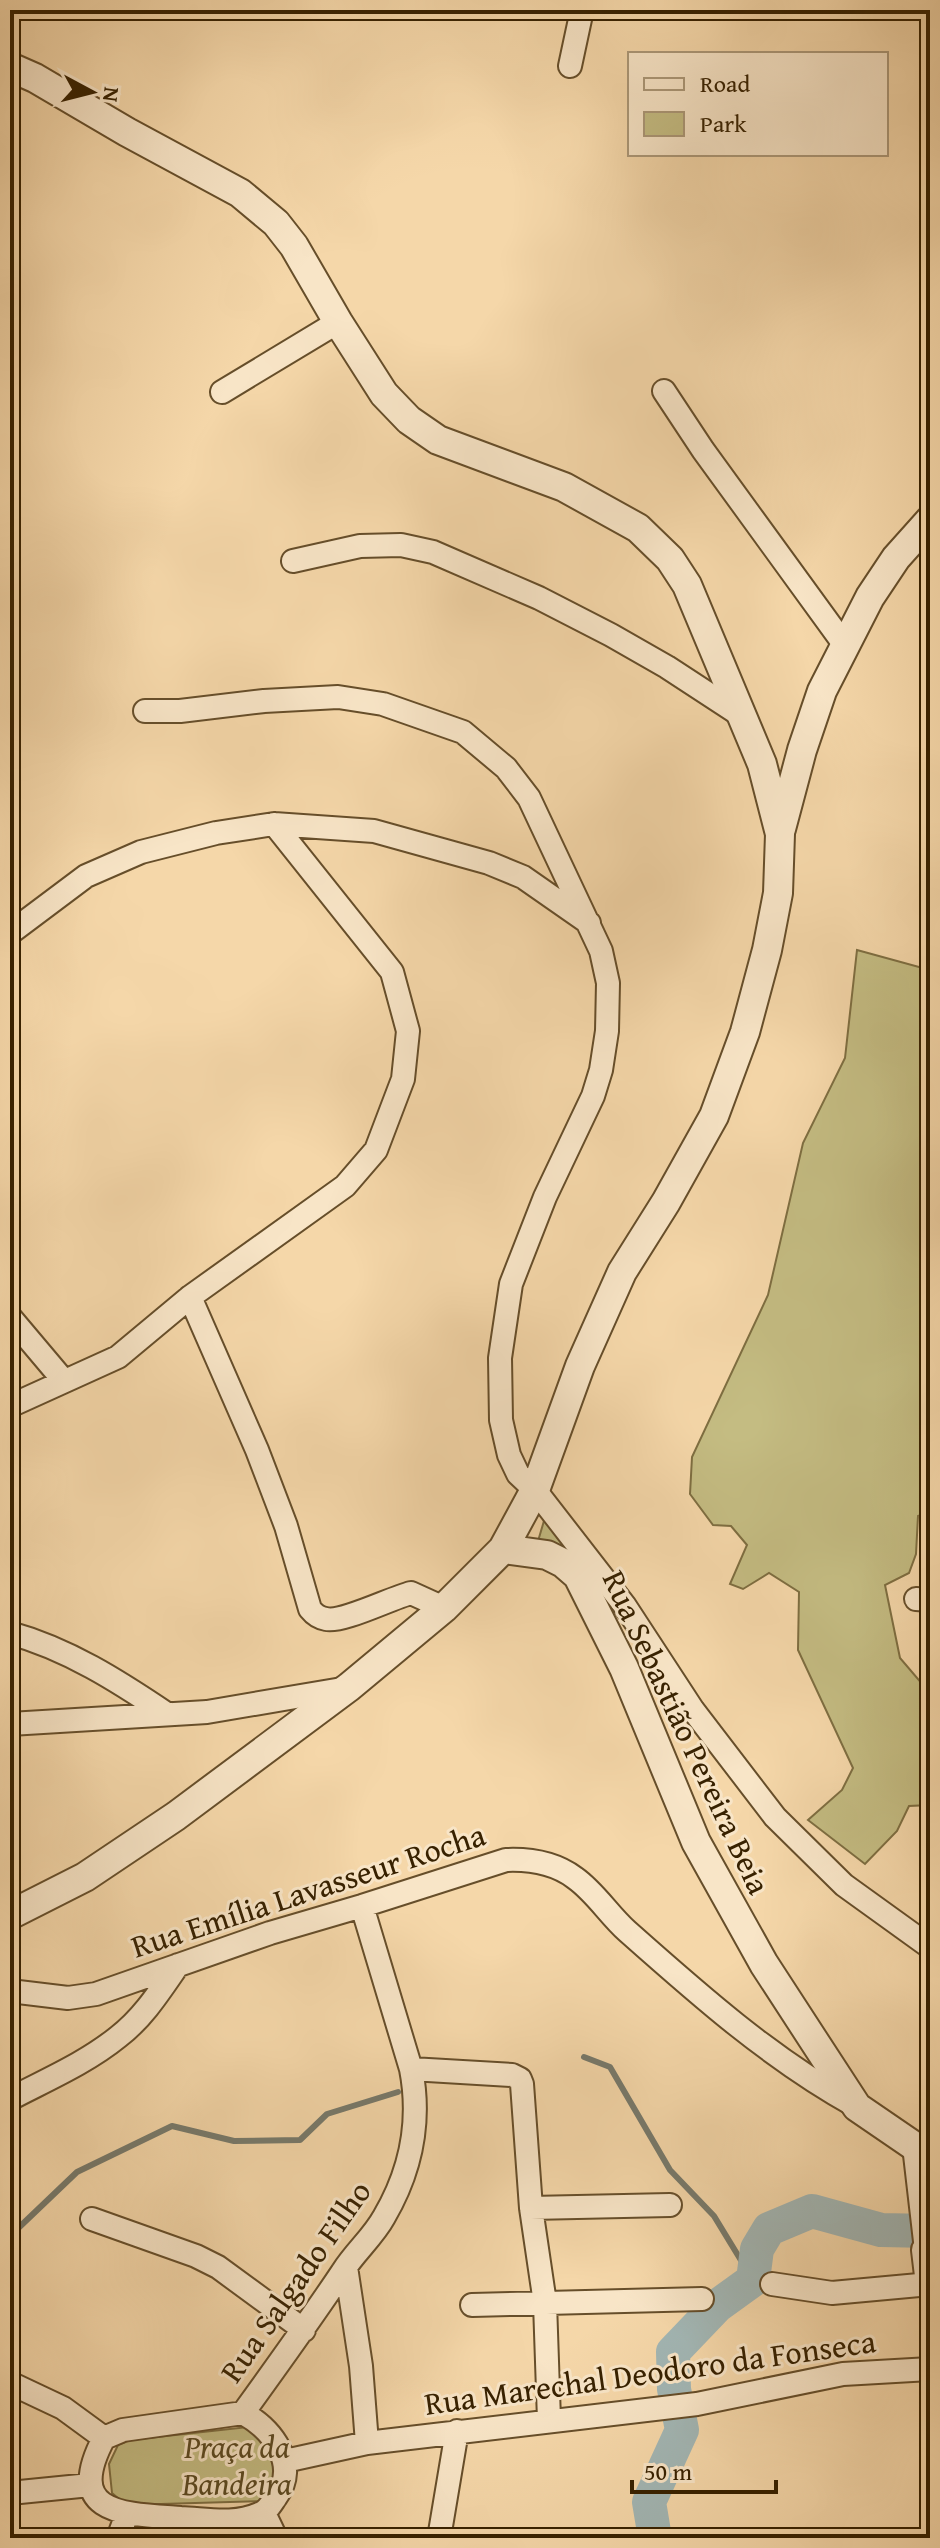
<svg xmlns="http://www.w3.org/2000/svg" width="940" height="2548" font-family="'Gentium Book Plus',serif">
	<rect width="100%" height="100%" fill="#f5d7a9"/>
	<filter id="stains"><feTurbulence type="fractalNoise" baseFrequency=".0025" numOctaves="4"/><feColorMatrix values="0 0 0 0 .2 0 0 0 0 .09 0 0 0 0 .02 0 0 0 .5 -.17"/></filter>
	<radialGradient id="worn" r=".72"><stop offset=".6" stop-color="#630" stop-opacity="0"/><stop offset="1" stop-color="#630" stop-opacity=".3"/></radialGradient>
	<path fill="#c4bc82" stroke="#7e6e41" stroke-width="2" d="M 857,950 L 930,970 L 930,1512 L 918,1516 L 916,1554 L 909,1573 L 885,1585 L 900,1658 L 930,1693 L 930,1805 L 909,1806 L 897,1831 L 865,1864 L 808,1820 L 842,1790 L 853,1768 L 798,1650 L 799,1592 L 769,1573 L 743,1589 L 730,1584 L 747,1545 L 731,1526 L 713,1525 L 690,1494 L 692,1457 L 768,1295 L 803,1143 L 845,1058 Z
		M 546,1514 L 573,1547 L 536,1548 Z
		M 248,2427 L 274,2457 L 274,2475 L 263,2501 L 126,2505 L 112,2493 L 109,2464 L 118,2445 L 130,2440 Z"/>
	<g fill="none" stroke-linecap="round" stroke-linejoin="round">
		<path stroke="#777a6c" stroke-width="6" d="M 584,2057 L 610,2067 L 670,2170 L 714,2216 L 753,2280
			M 10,2236 L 77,2172 L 172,2126 L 234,2141 L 300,2140 L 327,2114 L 398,2092"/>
		<path stroke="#a2b6b4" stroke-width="34" d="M 655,2538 L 649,2502 L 682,2430 L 674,2389 L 673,2352 L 717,2306 L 753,2280 L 757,2249 L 769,2229 L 812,2211 L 881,2230 L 930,2231"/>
		<defs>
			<path id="minor" d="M 570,66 L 582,10
				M 664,391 L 703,450 L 844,644
				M 222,392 L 338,322
				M 293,561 L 360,546 L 401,545 L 433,552 L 539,598 L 611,635 L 667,667 L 742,716
				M 145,711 L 180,711 L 264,701 L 338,697 L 383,704 L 463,732 L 506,768 L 529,798 L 601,951 L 608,983 L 607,1031 L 601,1070 L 593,1096 L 545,1197 L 511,1284 L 500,1358 L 501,1420 L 509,1455 L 518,1474 L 535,1490 L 625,1606 L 693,1710 L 775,1817 L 844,1885 L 930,1947
				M 10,933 L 86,876 L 141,852 L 216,833 L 274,824 L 374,831 L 489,863 L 523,877 L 589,923
				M 190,1297 L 257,1450 L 286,1526 L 310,1609 C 314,1614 319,1618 326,1619 C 342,1623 391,1598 411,1593 L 444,1608
				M 10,1317 L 64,1381
				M 10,1406 L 118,1357 L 190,1297 L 345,1186 L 376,1150 L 403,1079 L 408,1031 L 392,972 L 274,824
				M 916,1599 L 930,1600
				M 10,1633 C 68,1649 118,1681 167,1714
				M 10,1724 L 207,1712 L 348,1688
				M 10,1991 L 68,1998 L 96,1994 L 270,1933 L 362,1906 L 506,1860 C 530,1859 555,1863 575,1878 C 595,1892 609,1915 627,1931 C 699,1995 771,2059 856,2106
				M 411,2069 L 512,2075 L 520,2079 L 522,2084 L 531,2208 L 545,2303 L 549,2420
				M 10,2099 C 46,2080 86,2063 118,2037 C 143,2018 160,1991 178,1965
				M 531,2208 L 670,2205
				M 92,2219 L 196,2256 L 218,2267 L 304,2330
				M 926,2250 L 914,2146 L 930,2151
				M 346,2267 L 361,2366 L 367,2443
				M 772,2284 L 832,2293 L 930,2284
				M 472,2305 L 702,2299
				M 10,2383 L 63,2408 L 104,2438
				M 243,2413 C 277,2366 311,2319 343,2271 C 355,2252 373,2237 384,2217 C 411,2171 421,2121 411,2069 L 362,1906
				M 243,2413 C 272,2429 300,2465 276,2497 C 271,2504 267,2512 259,2514 C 234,2525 207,2519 181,2518 C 124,2514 63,2515 104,2438 L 123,2430 Z
				M 285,2461 L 367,2443 L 697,2404 L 843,2374 L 930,2369
				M 10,2493 L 90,2485
				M 264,2513 L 276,2538
				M 118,2538 L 127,2514
				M 439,2538 L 457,2431"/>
			<path id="tertiary" d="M 10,67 L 35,78 L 127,132 L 240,193 L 276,223 L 294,246 L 338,322 L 384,394 L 409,420 L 438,440 L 564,487 L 638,528 L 670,559 L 687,585 L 762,764 L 780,834 L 778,893 L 767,950 L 745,1032 L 714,1116 L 666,1202 L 622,1272 L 580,1366 L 535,1490 L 503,1549 L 444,1608 L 349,1687 L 176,1816 L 85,1877 L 10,1915
				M 781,829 L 802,750 L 822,691 L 870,597 L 896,558 L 930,520
				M 503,1549 L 547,1555 L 563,1563 L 578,1576 L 624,1668 L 696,1842 L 764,1964 L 857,2107 L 914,2146
				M 926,2250 L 930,2284"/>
		</defs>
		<use href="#minor" stroke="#664e2a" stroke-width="26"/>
		<use href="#tertiary" stroke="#664e2a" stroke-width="32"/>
		<use href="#minor" stroke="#f8e5c7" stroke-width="22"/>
		<use href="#tertiary" stroke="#f8e5c7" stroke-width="28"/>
	</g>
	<g text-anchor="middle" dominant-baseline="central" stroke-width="6" stroke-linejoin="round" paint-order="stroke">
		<g font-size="32" fill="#372100" stroke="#f8e5c7">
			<text transform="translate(687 1732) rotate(65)">Rua Sebastião Pereira Beia</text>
			<text transform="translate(308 1890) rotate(-18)">Rua Emília Lavasseur Rocha</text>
			<text transform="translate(295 2281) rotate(-55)">Rua Salgado Filho</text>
			<text transform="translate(650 2372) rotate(-8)">Rua Marechal Deodoro da Fonseca</text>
		</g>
		<g font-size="32" font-style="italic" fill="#5a4820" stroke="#f8e5c7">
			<text x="237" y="2446">Praça da<tspan x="237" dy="37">Bandeira</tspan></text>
		</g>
	</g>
	<rect width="940" height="2548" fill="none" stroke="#f5d7a9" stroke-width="40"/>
	<rect x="12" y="12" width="916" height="2524" fill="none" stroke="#372100" stroke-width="4"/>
	<rect x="20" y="20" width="900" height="2508" fill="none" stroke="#372100" stroke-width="2"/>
	<rect x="628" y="52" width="260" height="104" fill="#f8e5c7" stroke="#ab9777" stroke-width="2"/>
	<rect x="644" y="78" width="40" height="12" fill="#f8e5c7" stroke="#ab9777" stroke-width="2"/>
	<text x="700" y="92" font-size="24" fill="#372100">Road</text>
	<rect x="644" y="112" width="40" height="24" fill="#c4bc82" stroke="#ab9777" stroke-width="2"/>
	<text x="700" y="132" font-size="24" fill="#372100">Park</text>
	<g transform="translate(92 92) rotate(97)" stroke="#f8e5c7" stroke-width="6" paint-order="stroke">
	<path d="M0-6L14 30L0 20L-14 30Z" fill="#372100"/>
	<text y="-12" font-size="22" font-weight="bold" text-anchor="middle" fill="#372100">N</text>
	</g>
	<path d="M632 2480v12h144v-12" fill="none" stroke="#372100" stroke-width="4"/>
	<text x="644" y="2480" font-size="24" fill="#372100" stroke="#f8e5c7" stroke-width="6" paint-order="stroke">50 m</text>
	<rect width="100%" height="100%" filter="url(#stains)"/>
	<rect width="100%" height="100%" fill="url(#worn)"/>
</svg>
